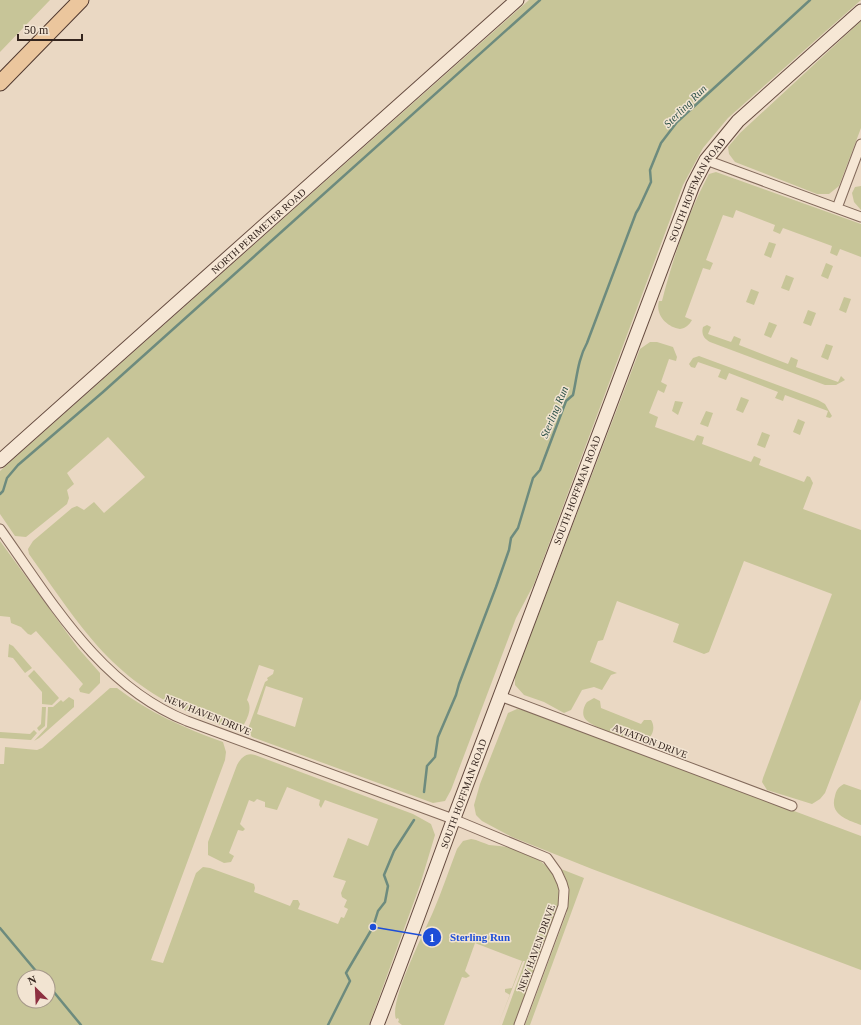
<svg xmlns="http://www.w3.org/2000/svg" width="861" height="1025" font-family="'Times New Roman',serif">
	<rect width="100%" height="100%" fill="#ead8c3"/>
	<path fill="#c7c598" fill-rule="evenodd" d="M 0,0 L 50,0 L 0,52 Z
		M 529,0 L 861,0 L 728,118 L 703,148 L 683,185 L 534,584 L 516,618 L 451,790 L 445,801 L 433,803 L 252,737 L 249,733 L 249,726 L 265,682 L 268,680 L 267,678 L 273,674 L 274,670 L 259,665 L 247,700 C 253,708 247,719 243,726 L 236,730 C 225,727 214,722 204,718 C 114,685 82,628 29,554 L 28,549 L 33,541 L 72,508 L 77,506 L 84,510 L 94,502 L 104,513 L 145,477 L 108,437 L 67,473 L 74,484 L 67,490 L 69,498 L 67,504 L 26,537 L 15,536 L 0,514 L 0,471 ZM 266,686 L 303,698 L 295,727 L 257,714 Z
		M 861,21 L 861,128 L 839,186 L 829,194 L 817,194 L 735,162 L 729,154 L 728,147 L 740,133 Z
		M 716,172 L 861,224 L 861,257 L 840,249 L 837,256 L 830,253 L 832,246 L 783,228 L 780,234 L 773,231 L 775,225 L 736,210 L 733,218 L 723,215 L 706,260 L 713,263 L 710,270 L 703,268 L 685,317 L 692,320 C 689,325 686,328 680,329 C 667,327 655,315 659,301 L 662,301 C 673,258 688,213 709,174 Z
		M 861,186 L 861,210 L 854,202 L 852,193 L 855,187 Z
		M 769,242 L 776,244 L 771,258 L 764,255 Z
		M 826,263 L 833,266 L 828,279 L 821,276 Z
		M 786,275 L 794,278 L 789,291 L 781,288 Z
		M 751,289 L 759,292 L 754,305 L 746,302 Z
		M 844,297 L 851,299 L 846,313 L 839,310 Z
		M 808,310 L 816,313 L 811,326 L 803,323 Z
		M 769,322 L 777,325 L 771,338 L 764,335 Z
		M 707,325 L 711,327 L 708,334 L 731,342 L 734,336 L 741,339 L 739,345 L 788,364 L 791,357 L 798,360 L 796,367 L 838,382 L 841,376 L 845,380 L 836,385 L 825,385 L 710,342 C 704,339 701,334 703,327 Z
		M 650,342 L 657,342 L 673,347 L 677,357 L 676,361 L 669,359 L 661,382 L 667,385 L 664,393 L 658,390 L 649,413 L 658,417 L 655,427 L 694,441 L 697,435 L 704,437 L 702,444 L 751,462 L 754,456 L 761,459 L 759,465 L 804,482 L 807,476 L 810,477 L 813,483 L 803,509 L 861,530 L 861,699 L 825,793 L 820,799 L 812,804 L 767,790 L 762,782 L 763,778 L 832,594 L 744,561 L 709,652 L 704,654 L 673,642 L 679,624 L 617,601 L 603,640 L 598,641 L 590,662 L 617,673 L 611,675 L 602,690 L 594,687 L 582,690 L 571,710 L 564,713 L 544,702 L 524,695 L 515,685 L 515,676 L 640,349 Z
		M 826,344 L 833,346 L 828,360 L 821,357 Z
		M 699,356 L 818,400 L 825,404 L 832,416 L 830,418 L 826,417 L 828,411 L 785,395 L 783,401 L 775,398 L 778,392 L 729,373 L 726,380 L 718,377 L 721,370 L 698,362 L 695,368 L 691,367 L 689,364 L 693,358 Z
		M 741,397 L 749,400 L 743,413 L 736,410 Z
		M 675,401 L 683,402 L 678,415 L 672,411 Z
		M 706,411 L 713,413 L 708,427 L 700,424 Z
		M 798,419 L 805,422 L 800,435 L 793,432 Z
		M 762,432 L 770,435 L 765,448 L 757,445 Z
		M 0,541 L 78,648 L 100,673 L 100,683 L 89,694 L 80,692 L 79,689 L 83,684 L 36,631 L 31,635 L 28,634 L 21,627 L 11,623 L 10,617 L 0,616 Z
		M 9,644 L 13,646 L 32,668 L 25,673 L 13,658 L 8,657 Z
		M 34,670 L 59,698 L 52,705 L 42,704 L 42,692 L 28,676 Z
		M 110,688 L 117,688 C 150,713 184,728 223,742 L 226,752 L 225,760 L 151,960 L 163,963 L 196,873 L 203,867 L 210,868 L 254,884 L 255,888 L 254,892 L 290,906 L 293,900 L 298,900 L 300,904 L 298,909 L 338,924 L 341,917 L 344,918 L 348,909 L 344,907 L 347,900 L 342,897 L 341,893 L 346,881 L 333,877 L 348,838 L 368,846 L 378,819 L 325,800 L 321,808 L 319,805 L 320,800 L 287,787 L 277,810 L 265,807 L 265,802 L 257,799 L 254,802 L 249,800 L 240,824 L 245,829 L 243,831 L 238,830 L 229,853 L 234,856 L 231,862 L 224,863 L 208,855 L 208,842 L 237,765 C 241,758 246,752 255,755 L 413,814 L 431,824 L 435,835 L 420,885 L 369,1025 L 0,1025 L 0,764 L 4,764 L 5,747 L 37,750 L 42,748 ZM 24,977 L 48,977 L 48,1001 L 24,1001 Z
		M 69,697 L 74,700 L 74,707 L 39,738 L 34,741 L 47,727 L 48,707 L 53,707 L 61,700 L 63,702 Z
		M 594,698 L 600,701 L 601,708 L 641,724 L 644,720 L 651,720 C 657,729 651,742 639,741 C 627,738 588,727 584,717 C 582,712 584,706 587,702 Z
		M 42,707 L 46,707 L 45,726 L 39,731 L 37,728 L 41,724 Z
		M 517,709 L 524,710 L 861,836 L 861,970 L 592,869 L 512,837 L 482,821 L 476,815 L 474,805 L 480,784 L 508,713 Z
		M 34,730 L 37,733 L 31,740 L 0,738 L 0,732 L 30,734 Z
		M 844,784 L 861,790 L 861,825 C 848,820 829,815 835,796 C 836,791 838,787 844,784 Z
		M 471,839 C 478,840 483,843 489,845 C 496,846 504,846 511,848 C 542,857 568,875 556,912 L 514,1025 L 502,1025 L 525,961 L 523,961 L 498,1025 L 510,995 L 505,992 L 505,989 L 512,988 L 522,961 L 475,943 L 465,971 L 470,976 L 466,978 L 462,977 L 444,1025 L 402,1025 L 398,1022 L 399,1020 L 398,1018 L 396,1019 C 389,1001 424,933 433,912 C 442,891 449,870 457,849 L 463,841 Z
		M 561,869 L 584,878 L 530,1025 L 525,1025 L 567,912 L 568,889 L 565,877 Z"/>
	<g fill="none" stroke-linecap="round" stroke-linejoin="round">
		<path stroke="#6d8b7e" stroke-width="2.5" d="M 0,494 L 3,491 L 7,478 L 18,465 L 103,392 L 540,0
			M 424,792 L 427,766 L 435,757 L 438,737 L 456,695 L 459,684 L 496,587 L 509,550 L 511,538 L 518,528 L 533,478 L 540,470 L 566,401 L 573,395 C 577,377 578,359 587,343 L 636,213 L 639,208 L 651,182 L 650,170 L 661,143 L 677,122 L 810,0
			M 0,928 L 41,977
			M 48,985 L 81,1025
			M 328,1025 L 350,981 L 346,973 L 373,927 L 378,911 L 385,902 L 388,886 L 384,875 L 394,851 L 414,820"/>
		<defs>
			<path id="street" d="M 706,160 L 861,217
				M 837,208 L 861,144
				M 0,529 C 52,602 100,686 187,721 L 453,819 L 547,858 L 557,872 L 562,883 L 564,890 L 563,906 L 519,1025
				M 500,696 L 792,806"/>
			<g id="secondary">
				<path id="s1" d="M 0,461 L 517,0"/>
				<path id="s2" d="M 377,1025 C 404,956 429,887 454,818 C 532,606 612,395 693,185 L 706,160 L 738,121 L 861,11"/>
			</g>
			<path id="primary" d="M 0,83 L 81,0"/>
		</defs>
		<use href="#street" stroke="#836a5b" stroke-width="11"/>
		<use href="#secondary" stroke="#654b3f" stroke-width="15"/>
		<use href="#primary" stroke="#51392f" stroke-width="17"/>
		<use href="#street" stroke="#f6e7d5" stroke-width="9"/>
		<use href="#secondary" stroke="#f6e7d5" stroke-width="13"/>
		<use href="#primary" stroke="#ebc69d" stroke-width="15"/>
	</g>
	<g text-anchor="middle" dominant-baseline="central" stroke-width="3" stroke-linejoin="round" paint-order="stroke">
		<g font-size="10" fill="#34251e" stroke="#f2e4d2">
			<text stroke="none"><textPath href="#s2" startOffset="895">SOUTH HOFFMAN ROAD</textPath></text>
			<text stroke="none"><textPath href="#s1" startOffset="346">NORTH PERIMETER ROAD</textPath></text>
			<text stroke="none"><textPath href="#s2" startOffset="571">SOUTH HOFFMAN ROAD</textPath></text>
			<text transform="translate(208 715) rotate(22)">NEW HAVEN DRIVE</text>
			<text transform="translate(650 741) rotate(21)">AVIATION DRIVE</text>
			<text stroke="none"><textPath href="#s2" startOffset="247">SOUTH HOFFMAN ROAD</textPath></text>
			<text transform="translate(536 948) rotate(-70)">NEW HAVEN DRIVE</text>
		</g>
		<g font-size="11" font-style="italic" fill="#2f534a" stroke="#f2e4d2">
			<text transform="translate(685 106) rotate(-45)">Sterling Run</text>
			<text transform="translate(554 412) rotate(-67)">Sterling Run</text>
		</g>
	</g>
	<path fill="none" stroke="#1d4ed8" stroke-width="1.5" d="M373 927L432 937"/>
	<g fill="#1d4ed8" stroke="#f2e4d2" stroke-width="1.5">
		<circle cx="373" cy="927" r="4"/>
		<circle cx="432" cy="937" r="10"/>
	</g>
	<g font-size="12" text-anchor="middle" font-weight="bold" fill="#fff">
		<text x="432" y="942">1</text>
	</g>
	<g font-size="11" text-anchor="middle" font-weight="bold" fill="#1d4ed8" stroke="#f2e4d2" stroke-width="3" stroke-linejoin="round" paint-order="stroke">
		<text x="480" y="941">Sterling Run</text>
	</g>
	<g transform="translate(36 989) rotate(336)"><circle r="19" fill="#f2e4d2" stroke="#a6988a"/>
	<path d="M0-3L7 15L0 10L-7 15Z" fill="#8d3040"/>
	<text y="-6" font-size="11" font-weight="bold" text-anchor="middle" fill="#34251e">N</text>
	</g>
	<path d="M18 34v6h64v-6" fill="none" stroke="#34251e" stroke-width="2"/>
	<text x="24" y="34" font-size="12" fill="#34251e" stroke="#f2e4d2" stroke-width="3" paint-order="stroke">50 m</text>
</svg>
